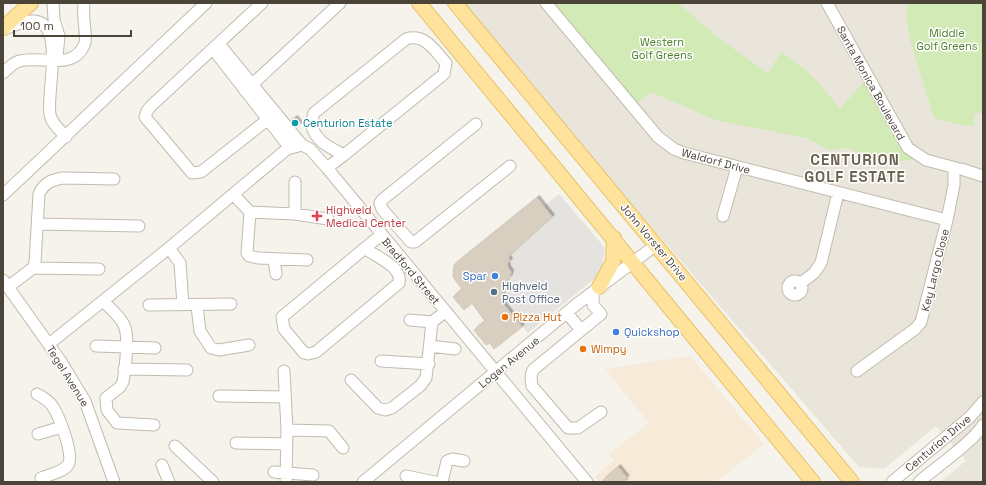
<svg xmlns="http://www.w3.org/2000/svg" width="986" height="485" font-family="'Space Grotesk',sans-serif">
	<defs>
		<filter id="shadow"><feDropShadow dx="2.5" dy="-2.5" stdDeviation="0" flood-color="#0004"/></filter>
	</defs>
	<rect width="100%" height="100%" fill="#f6f3ec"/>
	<path fill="#eae5da" d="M 458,3 L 983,3 L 983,482 L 940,482 L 966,461 L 936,426 L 884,469 L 859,467 Z"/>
	<path fill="#f7ead8" d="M 690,356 L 764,444 L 716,482 L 599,482 L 595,477 L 614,460 L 609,454 L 649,423 L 605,369 Z"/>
	<path fill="#d2eab5" d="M 546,3 L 678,3 L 721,40 L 768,73 L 781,52 C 806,67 822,86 840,109 L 868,77 L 920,158 L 897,162 L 870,158 L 847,148 L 829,150 L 806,138 L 715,120 L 651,92 L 633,107 Z
		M 908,3 L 983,3 L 983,112 L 974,114 L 974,126 L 957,124 L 934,118 L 911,43 L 906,17 Z"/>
	<path fill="#e5e3e0" d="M 559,194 L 605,248 L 601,273 L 528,333 L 503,304 L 506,301 L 502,295 L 506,290 L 506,281 L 510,277 L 511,273 L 508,268 L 507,264 L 510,261 L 508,257 L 552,217 L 544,206 Z"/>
	<path fill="#d8cfc1" stroke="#d3c7b4" filter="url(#shadow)" d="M 295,118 L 300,124 L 294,129 L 289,122 Z
		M 537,198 L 552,217 L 508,257 L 510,261 L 507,264 L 508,268 L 511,272 L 510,277 L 506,281 L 506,290 L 502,295 L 506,301 L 503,304 L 522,327 L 494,349 L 490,343 L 486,345 L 474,330 L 485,321 L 472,303 L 464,310 L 453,297 L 462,289 L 453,277 L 454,265 Z
		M 618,467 L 627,478 L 623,480 L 625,480 L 625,482 L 605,482 L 603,480 Z"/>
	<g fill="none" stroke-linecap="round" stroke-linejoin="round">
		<defs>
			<path id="minor" d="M 53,3 L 54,20 L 59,36 L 57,57
				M 262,3 L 151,106 L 147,111 L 145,117 L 192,173 L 201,172 L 276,113
				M 546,3 L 658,137 L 674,149 L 684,153 L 947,220
				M 827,3 L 908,148 L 926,160 L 956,168
				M 4,29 C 13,26 24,20 34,21 C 66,23 46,94 50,114 C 51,123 60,130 66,137
				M 219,44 L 302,145
				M 213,49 L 290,148
				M 3,73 C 8,69 13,62 20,61 C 42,55 74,72 85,43 C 87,37 82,15 84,3
				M 245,91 L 340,3
				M 476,124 L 382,200 L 380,203 L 382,209 L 411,242 L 415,242 L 510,166
				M 327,168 L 344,155 L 444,74 L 446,63 C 435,51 425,33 406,39 L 314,113 L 311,124 C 316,142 329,147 344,155
				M 961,169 L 983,176
				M 233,194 L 250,212
				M 3,195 L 206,3
				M 295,214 L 295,182
				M 723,216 L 737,167
				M 38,224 L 139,226
				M 169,248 L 180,263 L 183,305
				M 365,248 C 375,257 403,266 399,283 L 316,352 L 308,354 L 304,353 L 284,329 L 282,317 Z
				M 365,248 L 381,235
				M 274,259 L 276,274
				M 307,260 L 258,258 L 249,256 L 247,253 L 250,212 L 295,214 L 328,219
				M 33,268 L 99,269
				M 3,280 L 62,363 L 85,401 L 114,482
				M788 288a7 7 0 1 1 14 0a7 7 0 1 1-14 0Z
				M 801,283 L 814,273 L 821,263 L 838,193
				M 8,287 L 33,268 L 35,263 L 39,194 C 44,183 51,180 63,178 L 114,179
				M 593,292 L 593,305 L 601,314 L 534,369 C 530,373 531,380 532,386 L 568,428 L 578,428 L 601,412
				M 103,301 C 110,308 120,316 124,325 C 130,338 125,368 123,382 L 120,387 L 106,398 L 107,410 L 117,423 L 154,425
				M 149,305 L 231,304
				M 197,306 L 200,331 L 211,348 L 219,350 L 249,345
				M 567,313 L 581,330
				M 410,320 L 432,322
				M 49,344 L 169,248 L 287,149 L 302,145 L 310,149 L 327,168 L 587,482
				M 96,346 L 155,348
				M 430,346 L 455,349
				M 381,361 L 429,364
				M 124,369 L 187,370
				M 284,371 L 287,430 L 286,482
				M 857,371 L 915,329 L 921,322 L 947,220 L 954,185 L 954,174
				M 351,380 L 378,408 L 385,410 L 392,408 L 420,386 L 426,378 L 432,322 L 445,312
				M 37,394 C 42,397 50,401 53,407 C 59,416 75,457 68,465 C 63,472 49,475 41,478
				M 219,396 L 285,397
				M 287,430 L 329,431 L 343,448
				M 38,434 L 62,427
				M 236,443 L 287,444
				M 175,446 L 213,482
				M 162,465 L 169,482
				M 274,472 L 313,475
				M 406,476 L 435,482
				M 363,482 L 577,304 L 656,245
				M 442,482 L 447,461 L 452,459 L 464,461
				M 892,482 L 970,417 L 983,402
				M 919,482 C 935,468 973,442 983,425"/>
			<path id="major" d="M 419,3 L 813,482
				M 455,3 L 852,482
				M 3,28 L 31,3
				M 599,287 L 613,262 L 614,238"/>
		</defs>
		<use href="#minor" stroke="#c2bbae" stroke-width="13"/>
		<use href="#major" stroke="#e6c16a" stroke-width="16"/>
		<use href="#minor" stroke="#fff" stroke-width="11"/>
		<use href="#major" stroke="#ffe39c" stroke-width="14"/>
	</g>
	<circle fill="#0f9aa8" stroke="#fff" stroke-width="1.5" cx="295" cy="123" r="4"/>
	<path fill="#e0444e" stroke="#fff" stroke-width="1.5" d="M315 210h4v4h4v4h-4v4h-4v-4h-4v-4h4z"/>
	<g fill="#3f7fe0" stroke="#fff" stroke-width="1.5">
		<circle cx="495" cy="276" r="4"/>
		<circle cx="616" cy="332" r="4"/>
	</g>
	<circle fill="#5c6f8a" stroke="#fff" stroke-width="1.5" cx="494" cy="292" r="4"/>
	<g fill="#e8710a" stroke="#fff" stroke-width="1.5">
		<circle cx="505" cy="317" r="4"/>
		<circle cx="583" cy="349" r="4"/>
	</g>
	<g text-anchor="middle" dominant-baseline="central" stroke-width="3" stroke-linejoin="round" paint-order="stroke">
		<g font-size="11" fill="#4a7f2a" stroke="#fff">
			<text x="947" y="33">Middle<tspan x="947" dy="13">Golf Greens</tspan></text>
			<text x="662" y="42">Western<tspan x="662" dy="13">Golf Greens</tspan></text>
		</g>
		<g font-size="11" fill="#4b4439" stroke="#fff">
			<text transform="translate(871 83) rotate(61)">Santa Monica Boulevard</text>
			<text transform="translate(716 161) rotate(15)">Waldorf Drive</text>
			<text transform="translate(654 242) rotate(50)">John Vorster Drive</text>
			<text transform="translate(935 270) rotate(-76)">Key Largo Close</text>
			<text transform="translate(411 271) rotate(50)">Bradford Street</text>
			<text transform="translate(509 362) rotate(-39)">Logan Avenue</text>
			<text transform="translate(68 376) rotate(58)">Tegel Avenue</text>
			<text transform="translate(938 443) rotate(-40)">Centurion Drive</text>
		</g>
		<g font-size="11" fill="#0d838f" stroke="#fff" text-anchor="start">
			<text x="303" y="123">Centurion Estate</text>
		</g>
		<g font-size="11" fill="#be3a42" stroke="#fff" text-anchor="start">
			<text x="326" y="210">Highveld<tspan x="326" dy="13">Medical Center</tspan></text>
		</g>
		<g font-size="11" fill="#366cbe" stroke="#fff" text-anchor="end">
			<text x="487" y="276">Spar</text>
			<text x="624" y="332" text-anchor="start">Quickshop</text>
		</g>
		<g font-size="11" fill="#4e5e75" stroke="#fff" text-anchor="start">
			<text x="502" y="286">Highveld<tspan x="502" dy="13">Post Office</tspan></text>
		</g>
		<g font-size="11" fill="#c56008" stroke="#fff" text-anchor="start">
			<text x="513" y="317">Pizza Hut</text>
			<text x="591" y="349">Wimpy</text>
		</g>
		<g font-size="15" font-weight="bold" letter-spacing="1" fill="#6e6250" stroke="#fff">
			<text x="855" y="159">CENTURION<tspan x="855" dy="17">GOLF ESTATE</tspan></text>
		</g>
	</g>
	<rect width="986" height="485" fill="none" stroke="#4b4439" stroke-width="8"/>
	<path d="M14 30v6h117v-6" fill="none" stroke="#4b4439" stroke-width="2"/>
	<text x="20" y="30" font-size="12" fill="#4b4439" stroke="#ffffff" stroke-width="3" paint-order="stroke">100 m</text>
</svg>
